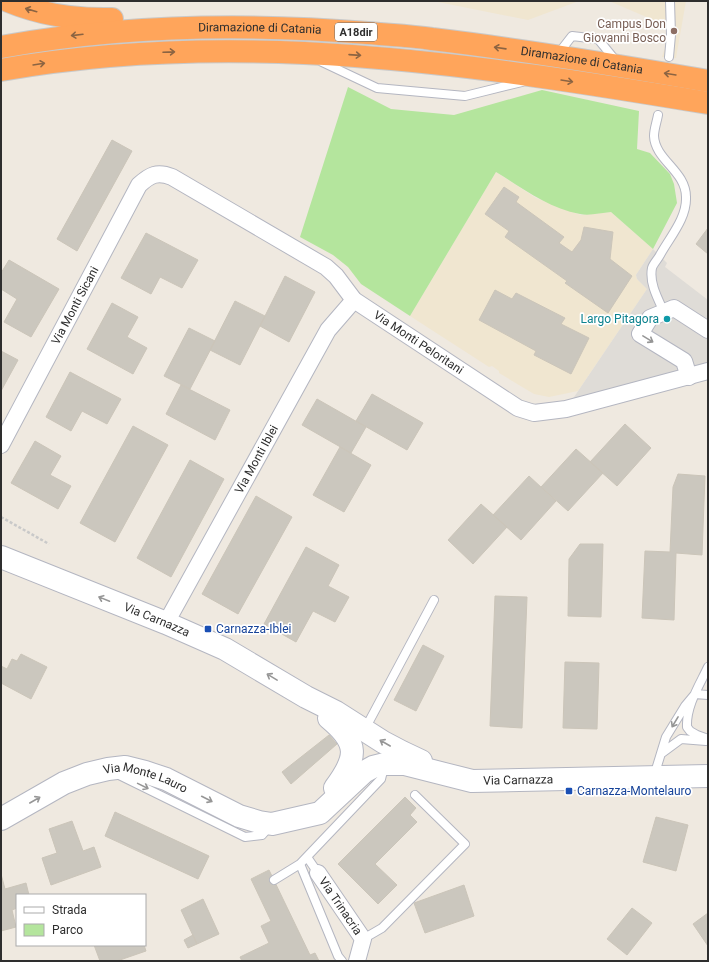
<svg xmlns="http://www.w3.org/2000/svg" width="709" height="962" font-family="Roboto,sans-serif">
	<rect width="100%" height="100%" fill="#efe9e0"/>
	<path fill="#f0e6d0" d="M 433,1 L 579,1 L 528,20 Z
		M 609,1 L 686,1 L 676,58 L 662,57 L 668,37 L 665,25 Z
		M 496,172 L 536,198 L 581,215 L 611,212 L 653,249 L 636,275 L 637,279 L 647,289 L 578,391 L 549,397 L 534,394 L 499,373 L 499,371 L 492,366 L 489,367 L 410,316 Z"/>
	<path fill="#b4e59d" d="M 348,87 L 391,109 L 454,115 L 542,90 L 639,111 L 637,149 L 650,153 L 670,174 L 674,184 L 677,203 L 653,249 L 611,212 C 601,213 589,216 580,214 C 548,208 523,188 496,172 L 410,316 L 361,284 L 348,267 L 333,255 L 300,237 Z"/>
	<path fill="#dfdcd7" d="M 653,249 L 667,263 L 665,267 L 708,300 L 708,371 L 566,409 L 647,289 L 637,279 L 636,275 Z"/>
	<path fill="#cbc7be" stroke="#cbc5b9" d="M 112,140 L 132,151 L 77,251 L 57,239 Z
		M 504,187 L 519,197 L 516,202 L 564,237 L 559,243 L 572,252 L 581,240 L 584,227 L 613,232 L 610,259 L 632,276 L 608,313 L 565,283 L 567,281 L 505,237 L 509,231 L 485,214 Z
		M 708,228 L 708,254 L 696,244 Z
		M 146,233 L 198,260 L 182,288 L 160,277 L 151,294 L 121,278 Z
		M 9,260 L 59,289 L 31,337 L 4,322 L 17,299 L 1,289 L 1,273 Z
		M 285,276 L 315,292 L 289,342 L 260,326 Z
		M 495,290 L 512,299 L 516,293 L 565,318 L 561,324 L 589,338 L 571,374 L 534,355 L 536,351 L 479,320 Z
		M 235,301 L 265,316 L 240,365 L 210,350 Z
		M 112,303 L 138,317 L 127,337 L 147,348 L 133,374 L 87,349 Z
		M 189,328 L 215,341 L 190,389 L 164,376 Z
		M 1,351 L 18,360 L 1,391 Z
		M 70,372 L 121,399 L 107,424 L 82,411 L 71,431 L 46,417 Z
		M 181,385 L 230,410 L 215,440 L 166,414 Z
		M 372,394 L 423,423 L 407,450 L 356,421 Z
		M 317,399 L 366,427 L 351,453 L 302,425 Z
		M 625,424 L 651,448 L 617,486 L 590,462 Z
		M 133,426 L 168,445 L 115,542 L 80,523 Z
		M 35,441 L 61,456 L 50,475 L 71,486 L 58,509 L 11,483 Z
		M 340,447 L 371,465 L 344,512 L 313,495 Z
		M 576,449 L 603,473 L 568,511 L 541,487 Z
		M 190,460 L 224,479 L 171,577 L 137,558 Z
		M 678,474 L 705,476 L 702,555 L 676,553 L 674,620 L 642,618 L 645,551 L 670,552 L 673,487 Z
		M 529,476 L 556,501 L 521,540 L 493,515 Z
		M 256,496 L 292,517 L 238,614 L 202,594 Z
		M 481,504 L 507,527 L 473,564 L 448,540 Z
		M 580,544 L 603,544 L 601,617 L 568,616 L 569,559 Z
		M 306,547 L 339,565 L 328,586 L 349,597 L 335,622 L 313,611 L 296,642 L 264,624 Z
		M 495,596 L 527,597 L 522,728 L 490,726 Z
		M 423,645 L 444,656 L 416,711 L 394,700 Z
		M 21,654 L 47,667 L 31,699 L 1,683 L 1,666 L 7,669 L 12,659 L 17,661 Z
		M 565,662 L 599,663 L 597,729 L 563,728 Z
		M 329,735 L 337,744 L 291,784 L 282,772 Z
		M 405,797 L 416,808 L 410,815 L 417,822 L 375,864 L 397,885 L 378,904 L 338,864 Z
		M 115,812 L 209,856 L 198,879 L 105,836 Z
		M 656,817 L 688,825 L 676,871 L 643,862 Z
		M 72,821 L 83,851 L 94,847 L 101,867 L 51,885 L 42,858 L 57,853 L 49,829 Z
		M 269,870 L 310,955 L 315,953 L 319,961 L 242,961 L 240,957 L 269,943 L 261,926 L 271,921 L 251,879 Z
		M 1,874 L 5,889 L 26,883 L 29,895 L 17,895 L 17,908 L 12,910 L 16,927 L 1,931 Z
		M 464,885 L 474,916 L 425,933 L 414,903 Z
		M 203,899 L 219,934 L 197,944 L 181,910 Z
		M 632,908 L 652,923 L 627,955 L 607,939 Z
		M 708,913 L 708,946 L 693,924 Z
		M 193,935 L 197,944 L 188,948 L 184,940 Z
		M 94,945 L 144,945 L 146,951 L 117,961 L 100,961 Z"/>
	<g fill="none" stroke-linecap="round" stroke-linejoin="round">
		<defs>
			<path id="service" d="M 558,54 L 572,36 L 598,39 L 616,61
				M 669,57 L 671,35 L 670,1
				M 322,62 L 377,88 L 465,96 L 522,82
				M 658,115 C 657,121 654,129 654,136 C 655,160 686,171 686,197 C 687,218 670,237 660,255 C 658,259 653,264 652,268 C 649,283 658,299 664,312
				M 708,667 C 699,686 686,706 687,727 L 690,731 L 697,735 L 708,739
				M 695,694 L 708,695
				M 365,729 L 434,600
				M 662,753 L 681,739 L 706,741
				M 119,775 L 245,837 L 262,835 L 269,827
				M 654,776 L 666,737 L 685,706 L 695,694
				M 307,857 L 318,873
				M 300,864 L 338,956 L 342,961
				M 274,880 L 300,864 L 381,779 L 384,767
				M 363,939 L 382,928 L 465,844 L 415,795"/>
			<g id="minor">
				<path d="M 689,377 L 684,361 L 640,334 L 650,318 L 674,308 L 708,330"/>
				<path id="s1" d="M 1,445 L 139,185 C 150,175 157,171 172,177 L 326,267 L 336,276 L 354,300 L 518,408 L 534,413 L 566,409 L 708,371"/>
				<path id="s2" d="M 166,623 L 328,330 L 354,300"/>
				<path id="s3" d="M 318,873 L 363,939 L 357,961"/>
			</g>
			<g id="secondary">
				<path id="s4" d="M 1,557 L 166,623 L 225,649 L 306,697 L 336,712 L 383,742 L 402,752 L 421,761"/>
				<path d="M 329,718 C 359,743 358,757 335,788"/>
				<path id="s5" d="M 1,819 L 64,783 L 87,774 L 108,769 L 125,767 L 145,772 L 166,779 L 239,816 L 259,822 L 272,824 L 320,813 L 364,772 L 373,767 L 385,764 L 405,764 L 472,781 L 708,776"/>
			</g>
			<g id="motorway">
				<path d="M 8,1 C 42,15 75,20 112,19"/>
				<path id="s6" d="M 1,47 C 122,25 245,23 368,33 C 389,35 411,36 432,39 C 524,50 616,65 708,81"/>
				<path d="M 1,70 C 239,28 473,64 708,103"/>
			</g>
		</defs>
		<use href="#service" stroke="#b4b6c1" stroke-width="10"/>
		<use href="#minor" stroke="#b4b6c1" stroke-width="18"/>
		<use href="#secondary" stroke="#b4b6c1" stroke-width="24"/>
		<use href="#motorway" stroke="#c9c9c9" stroke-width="24"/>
		<path stroke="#c9c9c9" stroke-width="2.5" stroke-dasharray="3 2" stroke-linecap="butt" d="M 1,517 L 49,544"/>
		<use href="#service" stroke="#fff" stroke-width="8"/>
		<use href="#minor" stroke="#fff" stroke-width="16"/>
		<use href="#secondary" stroke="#fff" stroke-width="22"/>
		<use href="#motorway" stroke="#ffa55b" stroke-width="22"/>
	</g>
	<defs><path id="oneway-shaft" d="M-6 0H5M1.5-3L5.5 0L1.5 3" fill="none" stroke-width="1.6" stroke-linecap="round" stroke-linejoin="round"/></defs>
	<g stroke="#8c6442">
		<use href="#oneway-shaft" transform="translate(31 10) rotate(-164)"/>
		<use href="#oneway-shaft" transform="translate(77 35) rotate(173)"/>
		<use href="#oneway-shaft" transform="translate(500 48) rotate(-172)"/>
		<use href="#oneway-shaft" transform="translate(169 52) rotate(-2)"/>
		<use href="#oneway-shaft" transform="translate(355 55) rotate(4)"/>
		<use href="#oneway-shaft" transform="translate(39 64) rotate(-9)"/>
		<use href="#oneway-shaft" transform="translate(670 74) rotate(-171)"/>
		<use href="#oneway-shaft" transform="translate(567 81) rotate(9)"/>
	</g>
	<g stroke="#969696">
		<use href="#oneway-shaft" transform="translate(648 339) rotate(31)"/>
		<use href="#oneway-shaft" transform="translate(104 599) rotate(-158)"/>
		<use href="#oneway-shaft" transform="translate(272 677) rotate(-149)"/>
		<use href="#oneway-shaft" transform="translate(675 722) rotate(121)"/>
		<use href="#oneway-shaft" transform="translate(385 743) rotate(-150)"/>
		<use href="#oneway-shaft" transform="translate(143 786) rotate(26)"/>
		<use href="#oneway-shaft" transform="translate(207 799) rotate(27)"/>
		<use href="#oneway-shaft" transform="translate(35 800) rotate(-30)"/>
	</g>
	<circle fill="#8d6e63" stroke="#fff" stroke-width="1.5" cx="674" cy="31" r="4"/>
	<circle fill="#0f9aa8" stroke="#fff" stroke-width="1.5" cx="667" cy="319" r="4"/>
	<g fill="#1a4fb4" stroke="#fff" stroke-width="1.5">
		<rect x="204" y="625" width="8" height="8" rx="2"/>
		<rect x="565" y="787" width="8" height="8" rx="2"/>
	</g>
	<g text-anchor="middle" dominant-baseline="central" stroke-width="3.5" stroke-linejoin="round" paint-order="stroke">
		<rect fill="#fff" stroke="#6d6d6d" stroke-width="1" x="335" y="23" width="42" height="18" rx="3"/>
		<g font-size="11" font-weight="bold" fill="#2e2e2e">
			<text x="356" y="32">A18dir</text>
		</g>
		<g font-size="12" fill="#785e54" stroke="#fff" text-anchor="end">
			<text x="666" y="24">Campus Don<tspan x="666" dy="14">Giovanni Bosco</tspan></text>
		</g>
		<g font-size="12" fill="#2e2e2e" stroke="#fff">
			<text stroke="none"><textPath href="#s6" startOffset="260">Diramazione di Catania</textPath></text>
			<text stroke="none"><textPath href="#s6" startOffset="584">Diramazione di Catania</textPath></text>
			<text stroke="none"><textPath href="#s1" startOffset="158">Via Monti Sicani</textPath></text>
			<text stroke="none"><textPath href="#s1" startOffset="630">Via Monti Peloritani</textPath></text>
			<text stroke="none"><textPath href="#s2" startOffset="187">Via Monti Iblei</textPath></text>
			<text stroke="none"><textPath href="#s4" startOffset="168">Via Carnazza</textPath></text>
			<text stroke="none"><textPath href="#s5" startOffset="562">Via Carnazza</textPath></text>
			<text stroke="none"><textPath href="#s5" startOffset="158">Via Monte Lauro</textPath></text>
			<text stroke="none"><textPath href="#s3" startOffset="40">Via Trinacria</textPath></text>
		</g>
		<g font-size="12" fill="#0d838f" stroke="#fff" text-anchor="end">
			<text x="659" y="319">Largo Pitagora</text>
		</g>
		<g font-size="12" fill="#164399" stroke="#fff" text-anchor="start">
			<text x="216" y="629">Carnazza-Iblei</text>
			<text x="577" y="791">Carnazza-Montelauro</text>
		</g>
	</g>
	<rect width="709" height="962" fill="none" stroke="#2e2e2e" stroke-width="4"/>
	<rect x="16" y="894" width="130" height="52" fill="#ffffff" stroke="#ababab"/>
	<rect x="24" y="907" width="20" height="6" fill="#ffffff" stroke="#ababab"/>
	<text x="52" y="914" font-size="12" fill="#2e2e2e">Strada</text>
	<rect x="24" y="924" width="20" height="12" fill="#b4e59d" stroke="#ababab"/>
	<text x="52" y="934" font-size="12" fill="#2e2e2e">Parco</text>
</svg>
